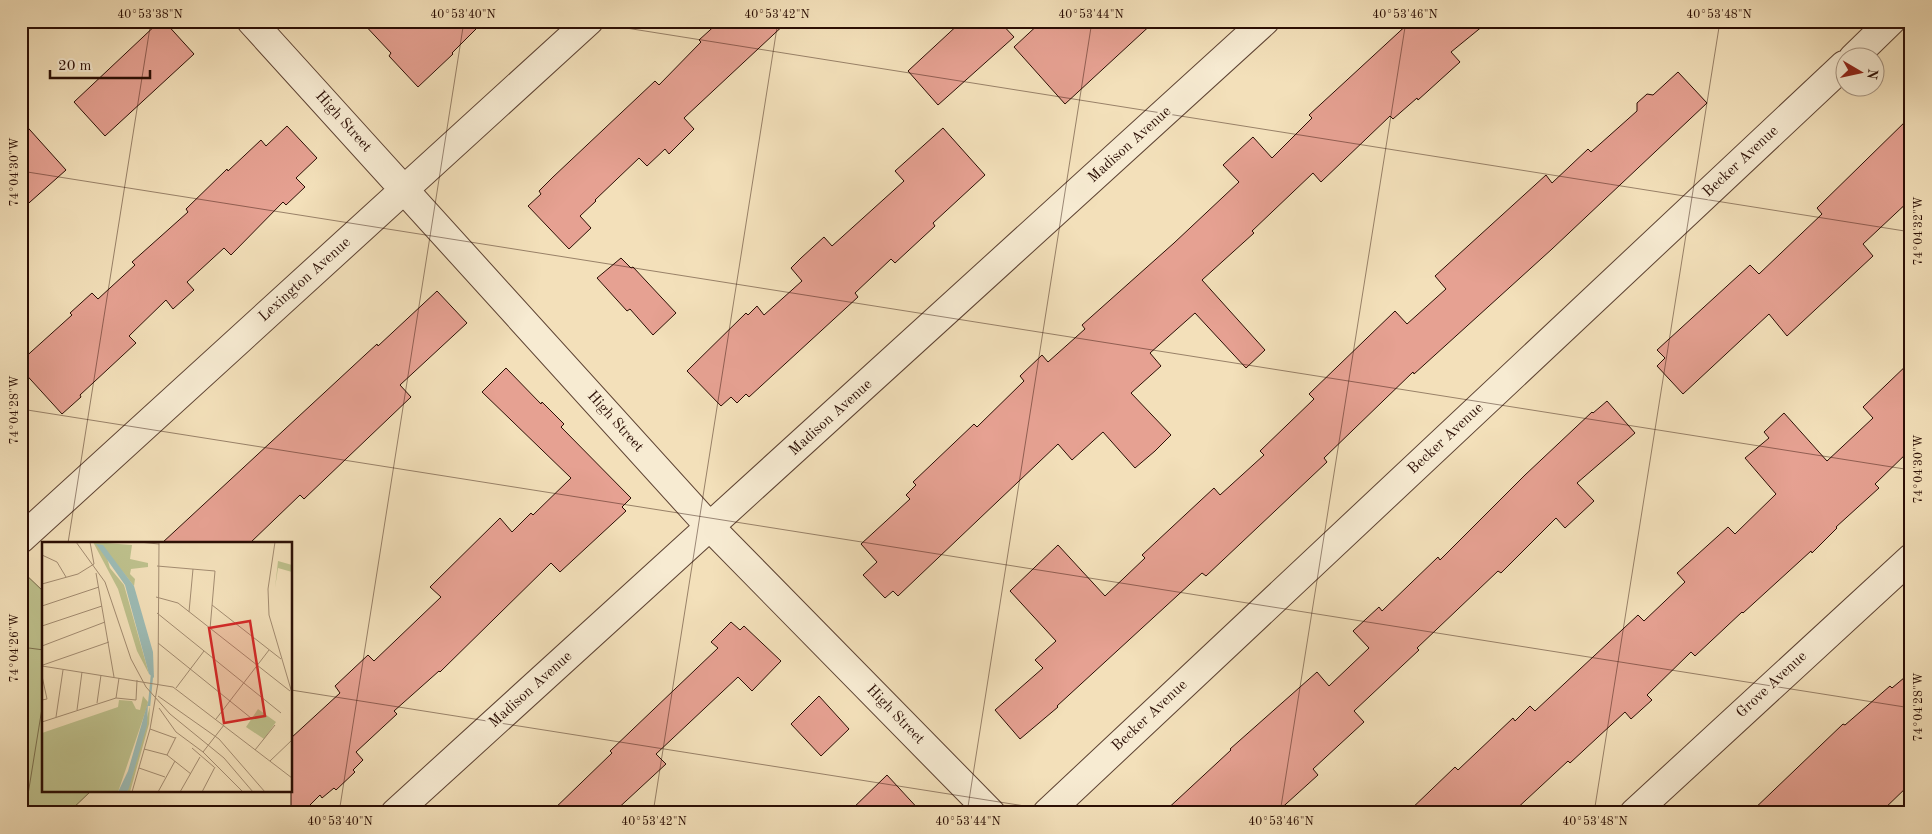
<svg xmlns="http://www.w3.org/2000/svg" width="1932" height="834" font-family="'Old Standard TT',serif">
	<rect width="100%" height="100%" fill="#f3e0ba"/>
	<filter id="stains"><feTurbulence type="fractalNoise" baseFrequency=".004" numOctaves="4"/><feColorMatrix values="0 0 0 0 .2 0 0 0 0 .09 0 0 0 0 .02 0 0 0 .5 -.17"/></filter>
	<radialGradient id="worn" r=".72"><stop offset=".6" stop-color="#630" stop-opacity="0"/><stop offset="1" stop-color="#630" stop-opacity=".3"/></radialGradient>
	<path fill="#bec18d" stroke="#746848" d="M 21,570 L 44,592 L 44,790 L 92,790 L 68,813 L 21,813 Z"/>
	<path fill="#e6a192" stroke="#2b0e04" d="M 160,21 L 164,21 L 194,54 L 105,136 L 74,102 Z
		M 361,21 L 484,21 L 452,53 L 453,54 L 418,87 L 389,56 L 391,53 Z
		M 720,21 L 788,21 L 684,118 L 694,129 L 669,154 L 665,149 L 647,166 L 639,158 L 595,200 L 596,201 L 580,216 L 591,228 L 569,249 L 528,206 L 541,194 L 539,191 L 553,177 L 655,81 L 659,85 L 701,42 L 699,40 Z
		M 962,21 L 999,21 L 1014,37 L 938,105 L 908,71 Z
		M 1042,21 L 1155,21 L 1065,104 L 1014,47 Z
		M 1411,21 L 1489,21 L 1451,52 L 1460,62 L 1418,100 L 1417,98 L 1393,119 L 1390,116 L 1321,182 L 1313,173 L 1252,231 L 1254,233 L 1202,280 L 1265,350 L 1246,368 L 1195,313 L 1150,353 L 1161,366 L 1131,393 L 1171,435 L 1155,451 L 1135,468 L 1103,432 L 1072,460 L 1058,444 L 898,596 L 893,591 L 885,598 L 863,575 L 877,562 L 861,544 L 910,499 L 906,495 L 916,485 L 913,482 L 974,424 L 977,427 L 1024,381 L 1020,376 L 1042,355 L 1048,362 L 1085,329 L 1082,325 L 1174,243 L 1239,182 L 1223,165 L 1253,137 L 1272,158 L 1312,118 L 1309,115 Z
		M 1678,72 L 1707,103 L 1552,249 L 1414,374 L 1413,372 L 1324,458 L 1327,462 L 1206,576 L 1202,573 L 1057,706 L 1058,707 L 1020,739 L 995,710 L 1043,668 L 1035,660 L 1056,641 L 1010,591 L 1058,545 L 1105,596 L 1145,558 L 1142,555 L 1214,488 L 1220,495 L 1264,455 L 1260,451 L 1314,399 L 1309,394 L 1395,311 L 1407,324 L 1446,289 L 1435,276 L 1546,175 L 1552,183 L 1588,149 L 1591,152 L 1637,111 L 1637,103 L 1647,94 L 1653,95 Z
		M 1911,116 L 1911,199 L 1863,244 L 1873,256 L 1787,336 L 1769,314 L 1683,394 L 1657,366 L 1665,358 L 1657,350 L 1750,265 L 1759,274 L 1822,214 L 1817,208 Z
		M 21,120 L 66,170 L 21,210 Z
		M 287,126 L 317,158 L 296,178 L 305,187 L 286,205 L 283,202 L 231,255 L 224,248 L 187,282 L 194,290 L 173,309 L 166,300 L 129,336 L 136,343 L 80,395 L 81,397 L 62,414 L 21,369 L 21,361 L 72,315 L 70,313 L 92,293 L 98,299 L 135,265 L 132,262 L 188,212 L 186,209 L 227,169 L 228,171 L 261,140 L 266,146 Z
		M 943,128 L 985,175 L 933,223 L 935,226 L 895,263 L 891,259 L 855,293 L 858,297 L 749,397 L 746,394 L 737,403 L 731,397 L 721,406 L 687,371 L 746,313 L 748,315 L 757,306 L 764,315 L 802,281 L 791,268 L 801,258 L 824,237 L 832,246 L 904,181 L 895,171 Z
		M 621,258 L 631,268 L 633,267 L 676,313 L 653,335 L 630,309 L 627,311 L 597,278 Z
		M 437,291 L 467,323 L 400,385 L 411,397 L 304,499 L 300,495 L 250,543 L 162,543 L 365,355 L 377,344 L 378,346 Z
		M 1911,361 L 1911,449 L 1875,484 L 1879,488 L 1836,527 L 1837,528 L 1812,553 L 1811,551 L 1743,613 L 1742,612 L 1695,656 L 1691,652 L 1647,695 L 1652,700 L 1631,719 L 1625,712 L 1570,763 L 1568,761 L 1512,813 L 1407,813 L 1455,767 L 1458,770 L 1513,718 L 1515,721 L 1530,706 L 1535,711 L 1638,615 L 1644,621 L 1685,582 L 1677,573 L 1728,527 L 1735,534 L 1776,494 L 1745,458 L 1769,438 L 1764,432 L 1784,413 L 1827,461 L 1873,418 L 1863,407 Z
		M 506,368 L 541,404 L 542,402 L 564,424 L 561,427 L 631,498 L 622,507 L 626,511 L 560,572 L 551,563 L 440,672 L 439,671 L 394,711 L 397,714 L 356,752 L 363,760 L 353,770 L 355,772 L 336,790 L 334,788 L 322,798 L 320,795 L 302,813 L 291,813 L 291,738 L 340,693 L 335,686 L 368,655 L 374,661 L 441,597 L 430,587 L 500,518 L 512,532 L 531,513 L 533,515 L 571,478 L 482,392 Z
		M 1607,401 L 1635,433 L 1577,483 L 1594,501 L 1565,528 L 1556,518 L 1501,573 L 1498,571 L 1417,648 L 1419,650 L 1354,711 L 1364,722 L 1313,769 L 1318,775 L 1276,813 L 1163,813 L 1231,750 L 1230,749 L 1317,672 L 1329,686 L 1369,648 L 1353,631 L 1379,607 L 1382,611 L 1438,557 L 1440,560 L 1525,475 L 1592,412 L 1593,413 Z
		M 731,622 L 740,630 L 744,626 L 781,661 L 752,691 L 738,677 L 656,754 L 666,764 L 613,813 L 550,813 L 612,753 L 610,751 L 718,648 L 711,642 Z
		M 1911,672 L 1911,783 L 1880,813 L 1750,813 L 1843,724 L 1845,725 L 1890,686 L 1892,688 Z
		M 819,696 L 849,729 L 821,756 L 791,724 Z
		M 887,775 L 922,813 L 848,813 Z"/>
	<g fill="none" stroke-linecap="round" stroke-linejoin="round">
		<defs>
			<path id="minor" d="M 251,21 L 710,527 L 991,813
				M 1853,58 L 1891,21
				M 21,539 L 589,21
				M 395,813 L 1265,21
				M 1047,813 L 1844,65
				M 1634,813 L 1911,558"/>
		</defs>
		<use href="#minor" stroke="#5d4232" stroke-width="30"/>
		<use href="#minor" stroke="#f7ebd2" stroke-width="28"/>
	</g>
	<path fill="none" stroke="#2b0e04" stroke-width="1" stroke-opacity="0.45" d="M 582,21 L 1911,232M 21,171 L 1911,470M 21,409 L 1911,708M 68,543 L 151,21M 21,647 L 44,650M 291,690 L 1069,813M 25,813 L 44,696M 339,813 L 464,21M 653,813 L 778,21M 967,813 L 1092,21M 1280,813 L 1406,21M 1594,813 L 1720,21M 1908,813 L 1911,796"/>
	<g text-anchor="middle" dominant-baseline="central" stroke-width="5" stroke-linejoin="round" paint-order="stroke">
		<g font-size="15" fill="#2b0e04" stroke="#f7ebd2">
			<text transform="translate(343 122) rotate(48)">High Street</text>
			<text transform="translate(1130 145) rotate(-42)">Madison Avenue</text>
			<text transform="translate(1741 162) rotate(-43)">Becker Avenue</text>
			<text transform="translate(305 280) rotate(-42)">Lexington Avenue</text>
			<text transform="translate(831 418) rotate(-42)">Madison Avenue</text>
			<text transform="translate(615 422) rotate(48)">High Street</text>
			<text transform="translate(1446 439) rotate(-43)">Becker Avenue</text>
			<text transform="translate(1772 685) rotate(-43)">Grove Avenue</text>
			<text transform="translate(531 690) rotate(-42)">Madison Avenue</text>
			<text transform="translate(895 715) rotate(46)">High Street</text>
			<text transform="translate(1150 716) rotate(-43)">Becker Avenue</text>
		</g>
	</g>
	<g transform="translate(42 542)">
		<rect width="250" height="250" fill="#f3e0ba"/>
		<path d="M 51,0 L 90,3 L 88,17 L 106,21 L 106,25 L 89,27 L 88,32 L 93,37 L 92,44 L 62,6 L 68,26 L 82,43 L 107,132 L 95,109 L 76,47 ZM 236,19 L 250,23 L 250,30 L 236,26 L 233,46 ZM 101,154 L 106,160 L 104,168 L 76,250 L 0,250 L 0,191 L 76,165 L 77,158 L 90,159 L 94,167 L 98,168 ZM 108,164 L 107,182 L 88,250 L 85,250 ZM 216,167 L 234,180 L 222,197 L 204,185 Z" fill="#bec18d"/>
		<path d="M 54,2 L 61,3 L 92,44 L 111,110 L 112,136 L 107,132 L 83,43 ZM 106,160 L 105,183 L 87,246 L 85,250 L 76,250 L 86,229 Z" fill="#9dbcb6"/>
		<path fill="none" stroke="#9dbcb6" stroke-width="2.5" d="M 107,164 L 110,133"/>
		<path fill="none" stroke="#a38c71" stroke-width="1" d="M 34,0 L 63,40 L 89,117 L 104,145 L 128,172 L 182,216 L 211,250M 48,0 L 52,22M 97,0 L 117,2M 233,0 L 226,47 L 227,73 L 250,151M 0,13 L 15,20 L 24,35M 115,24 L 173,29 L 168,87M 54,31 L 72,135M 0,42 L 36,32 L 52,22M 114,55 L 136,61 L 248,149M 170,63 L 239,117M 0,64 L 57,45M 147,70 L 151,27M 115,71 L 239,171M 0,84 L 60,64M 116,101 L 209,176M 0,104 L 63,80M 1,123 L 67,100M 0,124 L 131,145 L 250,236M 0,134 L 5,157 L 0,158M 134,146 L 162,109M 116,154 L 177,197 L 223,250M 74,156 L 77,136M 55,161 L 59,133M 117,166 L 134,190 L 161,210 L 201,250M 35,168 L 40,130M 14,175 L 21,128M 174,177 L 227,108M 0,180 L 74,156 L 94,158 L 95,138M 108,187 L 133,196M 150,206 L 172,225M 102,207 L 125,213 L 149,232M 213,208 L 233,183M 161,210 L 182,183M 125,213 L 134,195M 228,219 L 250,198M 97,226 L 123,235M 90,250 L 108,187 L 116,141 L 117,0M 116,250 L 133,219M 138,250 L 158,215M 160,250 L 173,225"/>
		<path fill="#d62828" fill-opacity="0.15" stroke="#d62828" stroke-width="2.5" d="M 208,79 L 223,174 L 182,181 L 167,86 Z"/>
		<rect width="250" height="250" fill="none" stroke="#2b0e04" stroke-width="2.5"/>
	</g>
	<rect width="1932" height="834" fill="none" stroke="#f3e0ba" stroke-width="55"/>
	<g transform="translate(1860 72) rotate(99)"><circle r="24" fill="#f7ebd2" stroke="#a59380"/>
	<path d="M0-4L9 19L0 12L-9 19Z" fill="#8f2418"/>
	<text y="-8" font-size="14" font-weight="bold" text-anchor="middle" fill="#2b0e04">N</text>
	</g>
	<path d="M50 70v8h100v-8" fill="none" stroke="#2b0e04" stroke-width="2.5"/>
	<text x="58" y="70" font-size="15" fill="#2b0e04" stroke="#f7ebd2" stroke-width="4" paint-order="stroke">20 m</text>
	<rect x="28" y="28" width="1876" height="778" fill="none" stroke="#2b0e04" stroke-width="2"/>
	<g font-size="12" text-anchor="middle" fill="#2b0e04">
		<text x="150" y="18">40°53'38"N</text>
		<text x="463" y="18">40°53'40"N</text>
		<text x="777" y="18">40°53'42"N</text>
		<text x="1091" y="18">40°53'44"N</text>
		<text x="1405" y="18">40°53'46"N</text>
		<text x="1719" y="18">40°53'48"N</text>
		<text transform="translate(14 172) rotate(-90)" y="4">74°04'30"W</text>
		<text transform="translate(1918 231) rotate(-90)" y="4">74°04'32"W</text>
		<text transform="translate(14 410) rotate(-90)" y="4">74°04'28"W</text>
		<text transform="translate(1918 469) rotate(-90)" y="4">74°04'30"W</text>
		<text transform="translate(14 648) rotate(-90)" y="4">74°04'26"W</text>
		<text transform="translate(1918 707) rotate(-90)" y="4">74°04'28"W</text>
		<text x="340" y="825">40°53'40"N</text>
		<text x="654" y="825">40°53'42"N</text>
		<text x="968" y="825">40°53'44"N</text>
		<text x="1281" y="825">40°53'46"N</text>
		<text x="1595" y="825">40°53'48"N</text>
	</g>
	<rect width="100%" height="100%" filter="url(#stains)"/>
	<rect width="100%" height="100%" fill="url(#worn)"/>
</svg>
